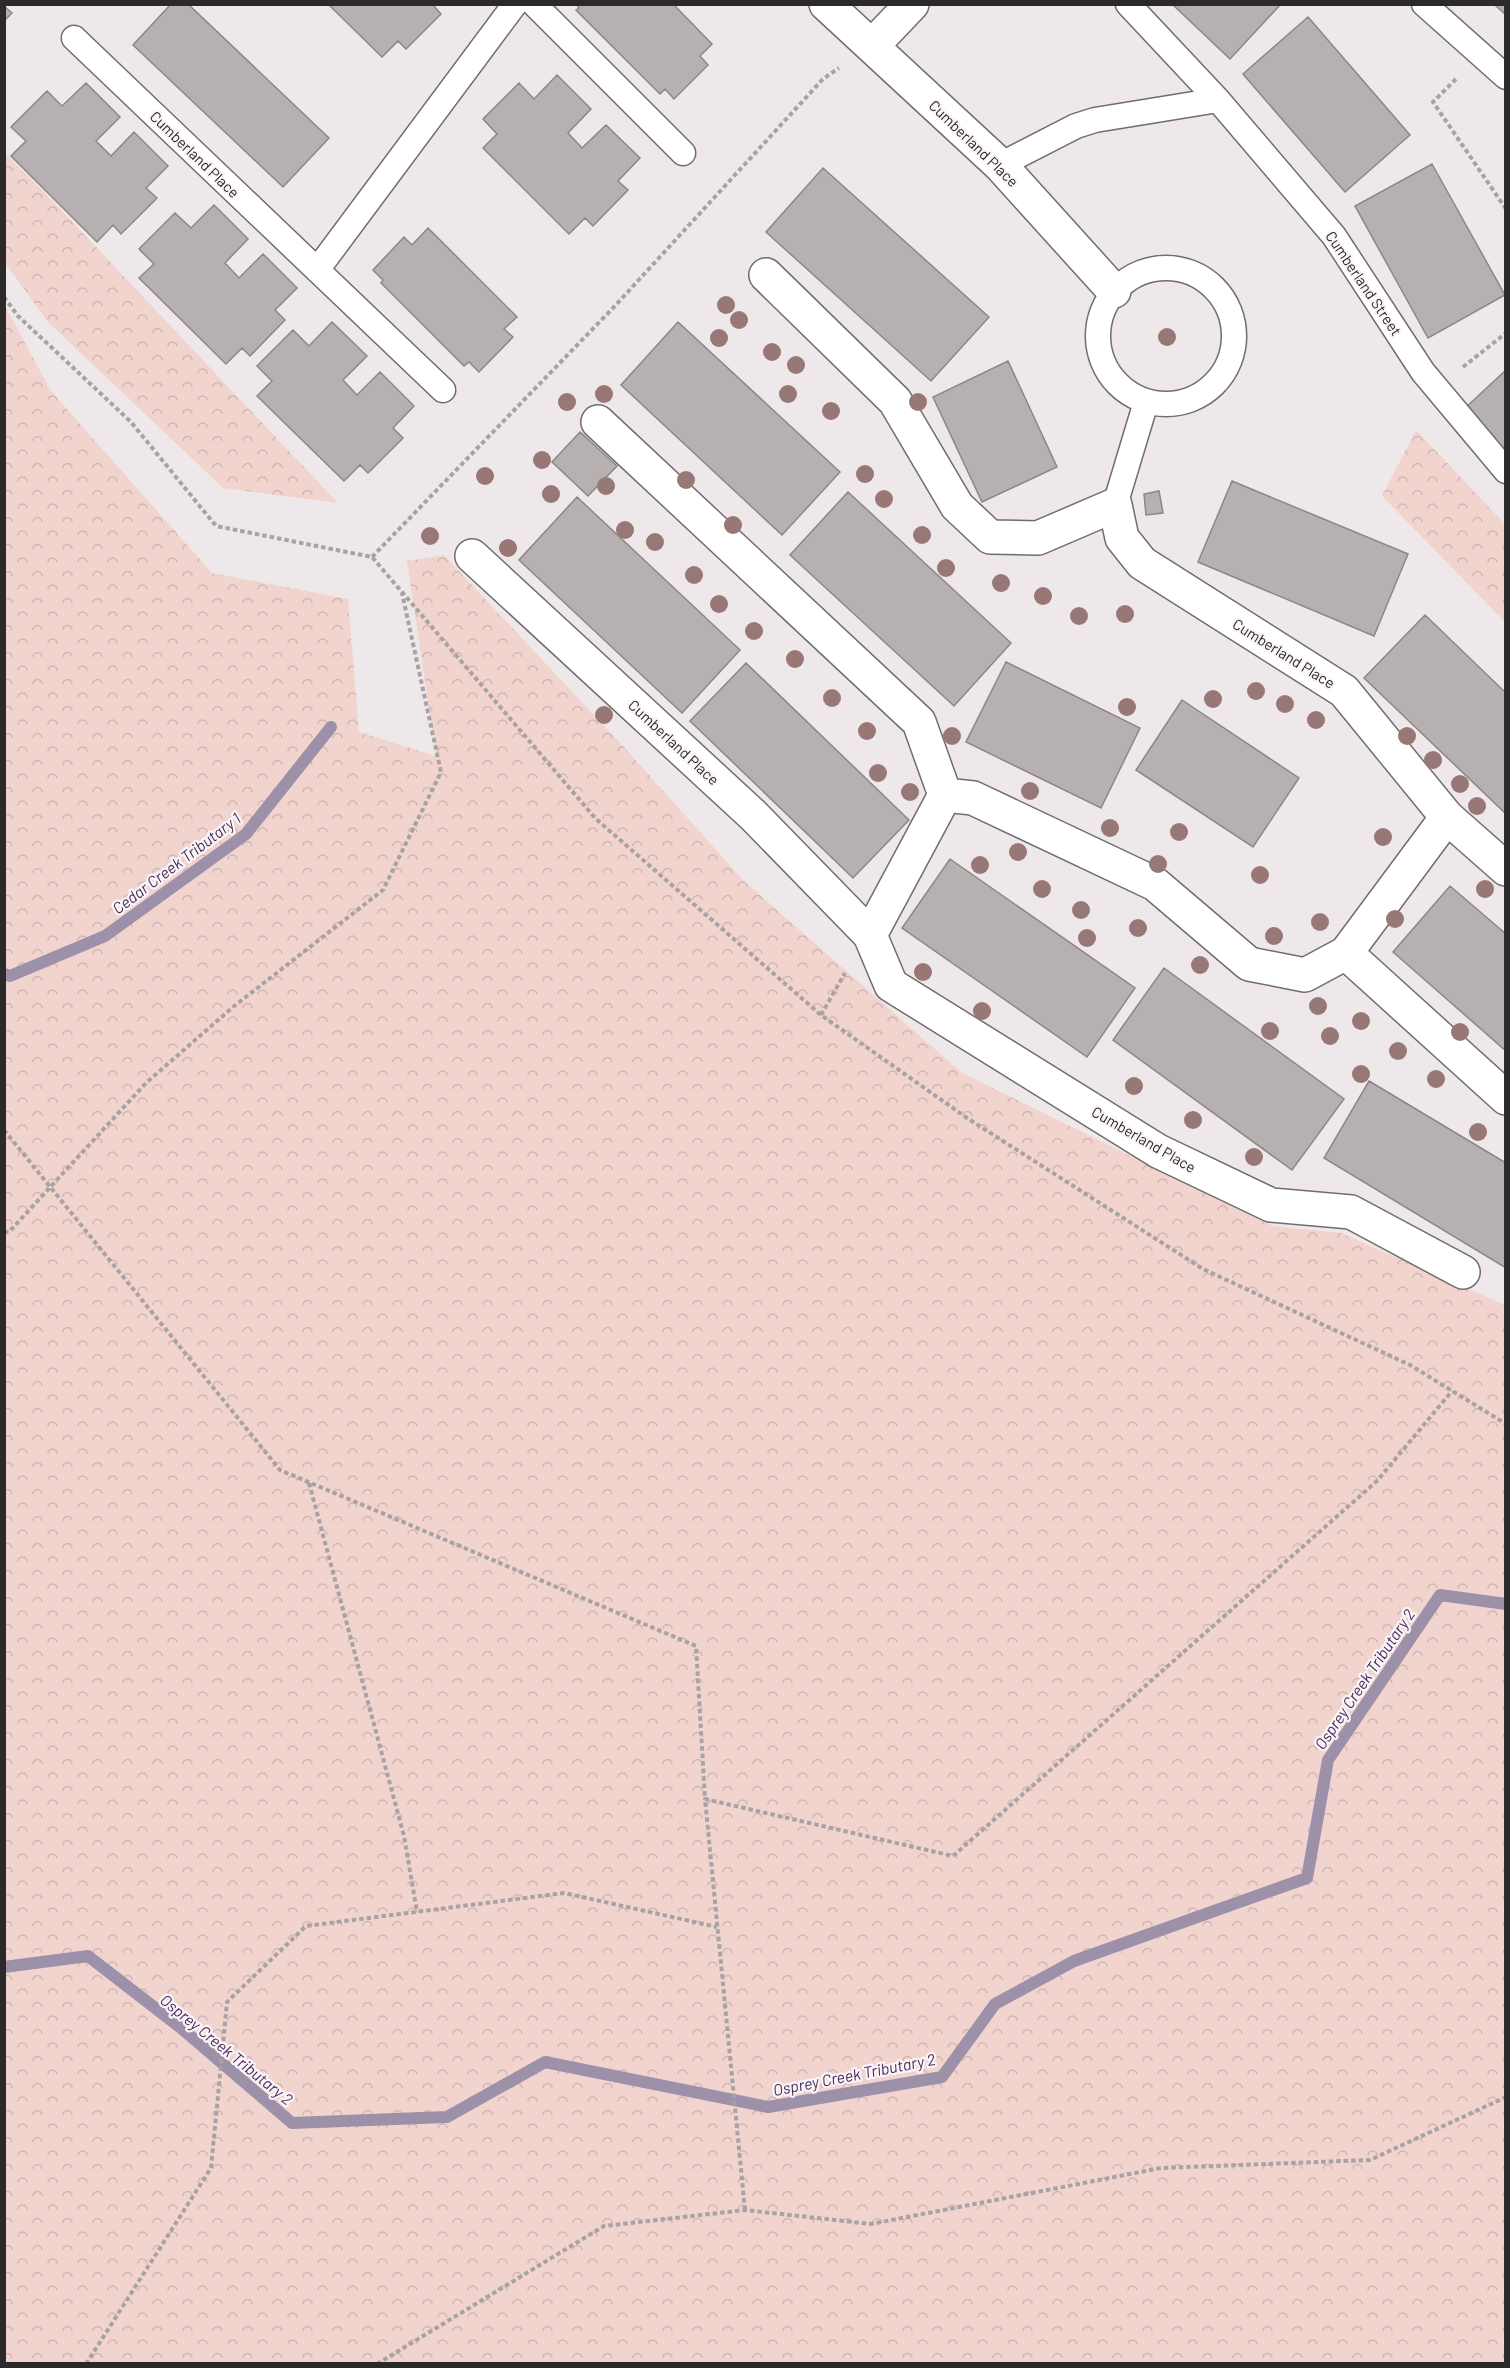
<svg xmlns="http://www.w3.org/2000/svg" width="1510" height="2368" font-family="Barlow,sans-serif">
	<defs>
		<pattern id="forest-crowns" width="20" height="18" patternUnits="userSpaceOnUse" patternTransform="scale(1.5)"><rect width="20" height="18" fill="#f2d4cf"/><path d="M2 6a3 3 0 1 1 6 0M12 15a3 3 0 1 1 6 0" fill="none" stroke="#d0b6b2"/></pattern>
	</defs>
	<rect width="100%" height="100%" fill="#eee8eb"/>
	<path fill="url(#forest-crowns)" d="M 5,153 L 45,193 L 338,503 L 223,488 L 48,322 L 5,263 Z
		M 4,304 L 51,391 L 212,573 L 348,599 L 359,732 L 436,756 L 407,561 L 444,555 L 623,746 L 744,881 L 962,1073 L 1273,1226 L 1341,1233 L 1505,1305 L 1505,2363 L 5,2363 Z
		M 1416,430 L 1505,524 L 1505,622 L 1382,496 Z"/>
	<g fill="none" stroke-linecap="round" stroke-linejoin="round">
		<path stroke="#9d91a9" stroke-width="12" d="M 4,974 L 10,976 L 105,936 L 246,834 L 331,727
			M 4,1967 L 88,1956 L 181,2028 L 292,2123 L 447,2117 L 545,2062 L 768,2107 L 942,2077 L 995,2004 L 1074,1961 L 1307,1878 L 1328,1760 L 1440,1595 L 1506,1604"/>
	</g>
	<path fill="#b6b0b1" stroke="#8d8687" stroke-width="1.5" d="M 171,4 L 188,4 L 329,138 L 283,187 L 133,45 Z
		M 328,4 L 432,4 L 441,14 L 406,49 L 398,41 L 382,57 Z
		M 576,4 L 673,4 L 712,44 L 700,56 L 708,65 L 674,99 L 665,89 L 660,94 L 576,10 L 579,8 Z
		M 1172,4 L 1281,4 L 1230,59 Z
		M 1494,4 L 1506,4 L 1506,15 Z
		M 4,6 L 12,13 L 4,21 Z
		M 1308,17 L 1410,135 L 1345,192 L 1243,74 Z
		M 557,75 L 591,109 L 568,133 L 582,148 L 606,125 L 640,158 L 618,181 L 628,190 L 593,226 L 585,218 L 569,234 L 483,148 L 497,134 L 483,119 L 519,83 L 534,99 Z
		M 86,83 L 120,117 L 96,141 L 111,156 L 134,132 L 168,166 L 146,188 L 157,198 L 121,234 L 113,225 L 97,242 L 11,156 L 26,141 L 11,127 L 47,91 L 62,106 Z
		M 1432,164 L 1505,295 L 1428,338 L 1355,206 Z
		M 823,168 L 989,317 L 931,381 L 766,232 Z
		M 214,205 L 248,239 L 225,263 L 239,278 L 263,254 L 297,288 L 275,310 L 285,320 L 250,356 L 242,348 L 226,364 L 139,278 L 154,264 L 139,249 L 175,213 L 191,228 Z
		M 428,228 L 517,317 L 504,329 L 513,337 L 479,372 L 469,362 L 464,366 L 381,283 L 383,280 L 373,270 L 404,237 L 412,245 Z
		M 332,322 L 367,356 L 343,380 L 357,395 L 380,372 L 414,406 L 393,428 L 403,438 L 368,473 L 360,465 L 344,481 L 257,396 L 272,381 L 257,366 L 293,330 L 309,346 Z
		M 678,322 L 840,472 L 782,535 L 621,385 Z
		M 1008,361 L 1057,467 L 982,502 L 933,397 Z
		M 1506,370 L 1506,457 L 1462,411 Z
		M 580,432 L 617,466 L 588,496 L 552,462 Z
		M 1232,481 L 1408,554 L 1374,636 L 1198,562 Z
		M 1159,491 L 1163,513 L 1146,515 L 1144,494 Z
		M 848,492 L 1011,643 L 954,706 L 790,555 Z
		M 577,497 L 740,650 L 682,713 L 519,560 Z
		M 1425,615 L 1506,693 L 1506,814 L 1364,678 Z
		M 1006,662 L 1140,728 L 1101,808 L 966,742 Z
		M 746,663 L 909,820 L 853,878 L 690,721 Z
		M 1182,700 L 1299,778 L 1253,847 L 1136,770 Z
		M 950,859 L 1135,988 L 1087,1057 L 902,928 Z
		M 1450,886 L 1506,934 L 1506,1051 L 1393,952 Z
		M 1164,968 L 1344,1099 L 1292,1170 L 1113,1040 Z
		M 1369,1081 L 1506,1163 L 1506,1268 L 1324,1158 Z"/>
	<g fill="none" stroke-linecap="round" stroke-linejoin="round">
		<defs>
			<path id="service" d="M 534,4 L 683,153
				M 1128,4 L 1218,100 L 1334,236 L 1423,372 L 1506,471
				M 1424,4 L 1506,77
				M 74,38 L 443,390
				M 1000,165 L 1076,126 L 1095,120 L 1218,100
				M1098 336a68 68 0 1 1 136 0a68 68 0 1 1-136 0Z
				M 317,270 L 515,4
				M 1115,505 L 1146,402"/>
			<path id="minor" d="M 826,4 L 1000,165 L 1114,291
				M 872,46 L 912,4
				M 766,275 L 895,401 L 957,506 L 990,537 L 1038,538 L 1115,505 L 1122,538 L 1142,563 L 1344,691 L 1447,817 L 1506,869
				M 598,422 L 919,722 L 945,795 L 870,935
				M 472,556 L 753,815 L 870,935 L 891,985 L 1158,1151 L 1271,1205 L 1351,1212 L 1463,1272
				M 945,795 L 973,798 L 1155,884 L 1249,964 L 1305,975 L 1346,953 L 1447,817
				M 1346,953 L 1506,1098"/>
		</defs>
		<use href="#service" stroke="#716c6e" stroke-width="27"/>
		<use href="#minor" stroke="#716c6e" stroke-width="36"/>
		<path stroke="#a7a3a5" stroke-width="4" stroke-dasharray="4.5 3" stroke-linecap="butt" d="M 1456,79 L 1433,102 L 1506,209
			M 4,297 L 18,316 L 131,422 L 216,526 L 372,557 L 596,819 L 821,1015 L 967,1118 L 1203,1269 L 1410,1365 L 1506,1424
			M 1463,367 L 1506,333
			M 372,557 L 613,308 L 823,79 L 839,68
			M 821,1015 L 845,973
			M 4,1130 L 280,1470 L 696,1646 L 705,1799
			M 4,1232 L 9,1232 L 146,1083 L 233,1007 L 383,890 L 441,772 L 402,593
			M 309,1483 L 404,1836 L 417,1912
			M 745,2210 L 705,1799 L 953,1856 L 1377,1481 L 1452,1391
			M 86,2364 L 211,2168 L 227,2002 L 306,1926 L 564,1893 L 717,1927
			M 377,2364 L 604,2226 L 745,2210 L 871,2224 L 1161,2168 L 1370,2160 L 1506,2097"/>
		<use href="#service" stroke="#fff" stroke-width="24"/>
		<use href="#minor" stroke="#fff" stroke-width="33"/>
	</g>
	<g fill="#987876">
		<circle cx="726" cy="305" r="9"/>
		<circle cx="739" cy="320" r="9"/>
		<circle cx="1167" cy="337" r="9"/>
		<circle cx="719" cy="338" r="9"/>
		<circle cx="772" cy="352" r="9"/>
		<circle cx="796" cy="365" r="9"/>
		<circle cx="604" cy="394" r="9"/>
		<circle cx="788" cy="394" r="9"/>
		<circle cx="567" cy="402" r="9"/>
		<circle cx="918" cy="402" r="9"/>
		<circle cx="831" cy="411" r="9"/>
		<circle cx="542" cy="460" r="9"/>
		<circle cx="865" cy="474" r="9"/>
		<circle cx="485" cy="476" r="9"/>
		<circle cx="686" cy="480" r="9"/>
		<circle cx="606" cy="486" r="9"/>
		<circle cx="551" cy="494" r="9"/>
		<circle cx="884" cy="499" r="9"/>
		<circle cx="733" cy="525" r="9"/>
		<circle cx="625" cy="530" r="9"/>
		<circle cx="922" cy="535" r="9"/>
		<circle cx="430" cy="536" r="9"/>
		<circle cx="655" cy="542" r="9"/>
		<circle cx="508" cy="548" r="9"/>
		<circle cx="946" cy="568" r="9"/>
		<circle cx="694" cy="575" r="9"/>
		<circle cx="1001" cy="583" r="9"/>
		<circle cx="1043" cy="596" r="9"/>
		<circle cx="719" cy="604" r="9"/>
		<circle cx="1125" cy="614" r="9"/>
		<circle cx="1079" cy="616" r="9"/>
		<circle cx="754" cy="631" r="9"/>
		<circle cx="795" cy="659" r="9"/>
		<circle cx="1256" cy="691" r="9"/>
		<circle cx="832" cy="698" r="9"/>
		<circle cx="1213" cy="699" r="9"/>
		<circle cx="1285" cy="704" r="9"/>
		<circle cx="1127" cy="707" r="9"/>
		<circle cx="604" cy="715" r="9"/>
		<circle cx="1316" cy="720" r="9"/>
		<circle cx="867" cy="731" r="9"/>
		<circle cx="952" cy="736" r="9"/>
		<circle cx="1407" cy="736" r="9"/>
		<circle cx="1433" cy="760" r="9"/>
		<circle cx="878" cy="773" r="9"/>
		<circle cx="1460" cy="784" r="9"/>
		<circle cx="1030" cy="791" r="9"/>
		<circle cx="910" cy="792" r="9"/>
		<circle cx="1477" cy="806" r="9"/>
		<circle cx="1110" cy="828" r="9"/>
		<circle cx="1179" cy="832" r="9"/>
		<circle cx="1383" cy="837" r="9"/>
		<circle cx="1018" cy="852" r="9"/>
		<circle cx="1158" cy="864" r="9"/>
		<circle cx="980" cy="865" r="9"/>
		<circle cx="1260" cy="875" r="9"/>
		<circle cx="1042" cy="889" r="9"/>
		<circle cx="1485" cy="889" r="9"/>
		<circle cx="1081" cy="910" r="9"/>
		<circle cx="1395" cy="919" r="9"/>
		<circle cx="1320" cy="922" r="9"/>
		<circle cx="1138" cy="928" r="9"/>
		<circle cx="1274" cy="936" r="9"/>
		<circle cx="1087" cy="938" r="9"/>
		<circle cx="1200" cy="965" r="9"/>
		<circle cx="923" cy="972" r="9"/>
		<circle cx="1318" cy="1006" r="9"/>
		<circle cx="982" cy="1011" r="9"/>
		<circle cx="1361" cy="1021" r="9"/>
		<circle cx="1270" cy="1031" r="9"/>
		<circle cx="1460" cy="1032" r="9"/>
		<circle cx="1330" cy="1036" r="9"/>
		<circle cx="1398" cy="1051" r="9"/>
		<circle cx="1361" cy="1074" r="9"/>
		<circle cx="1436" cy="1079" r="9"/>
		<circle cx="1134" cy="1086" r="9"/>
		<circle cx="1193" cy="1120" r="9"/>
		<circle cx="1478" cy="1132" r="9"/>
		<circle cx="1254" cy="1157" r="9"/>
	</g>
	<g text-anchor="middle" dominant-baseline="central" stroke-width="4.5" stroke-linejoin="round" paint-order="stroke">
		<g font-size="15" fill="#2b292a" stroke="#fbf5f8">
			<text transform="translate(974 143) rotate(44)">Cumberland Place</text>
			<text transform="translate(195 154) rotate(44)">Cumberland Place</text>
			<text transform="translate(1364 283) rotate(56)">Cumberland Street</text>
			<text transform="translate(1284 653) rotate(32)">Cumberland Place</text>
			<text transform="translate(674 742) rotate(43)">Cumberland Place</text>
			<text transform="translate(1144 1139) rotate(30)">Cumberland Place</text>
		</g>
		<g font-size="16" font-style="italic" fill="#452e5b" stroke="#fbf5f8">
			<text transform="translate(176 863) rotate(-37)">Cedar Creek Tributary 1</text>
			<text transform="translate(1364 1679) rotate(-56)">Osprey Creek Tributary 2</text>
			<text transform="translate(227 2049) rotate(39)">Osprey Creek Tributary 2</text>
			<text transform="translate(854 2074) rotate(-11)">Osprey Creek Tributary 2</text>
		</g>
	</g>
	<rect width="1510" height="2368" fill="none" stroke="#2b292a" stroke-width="12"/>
</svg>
